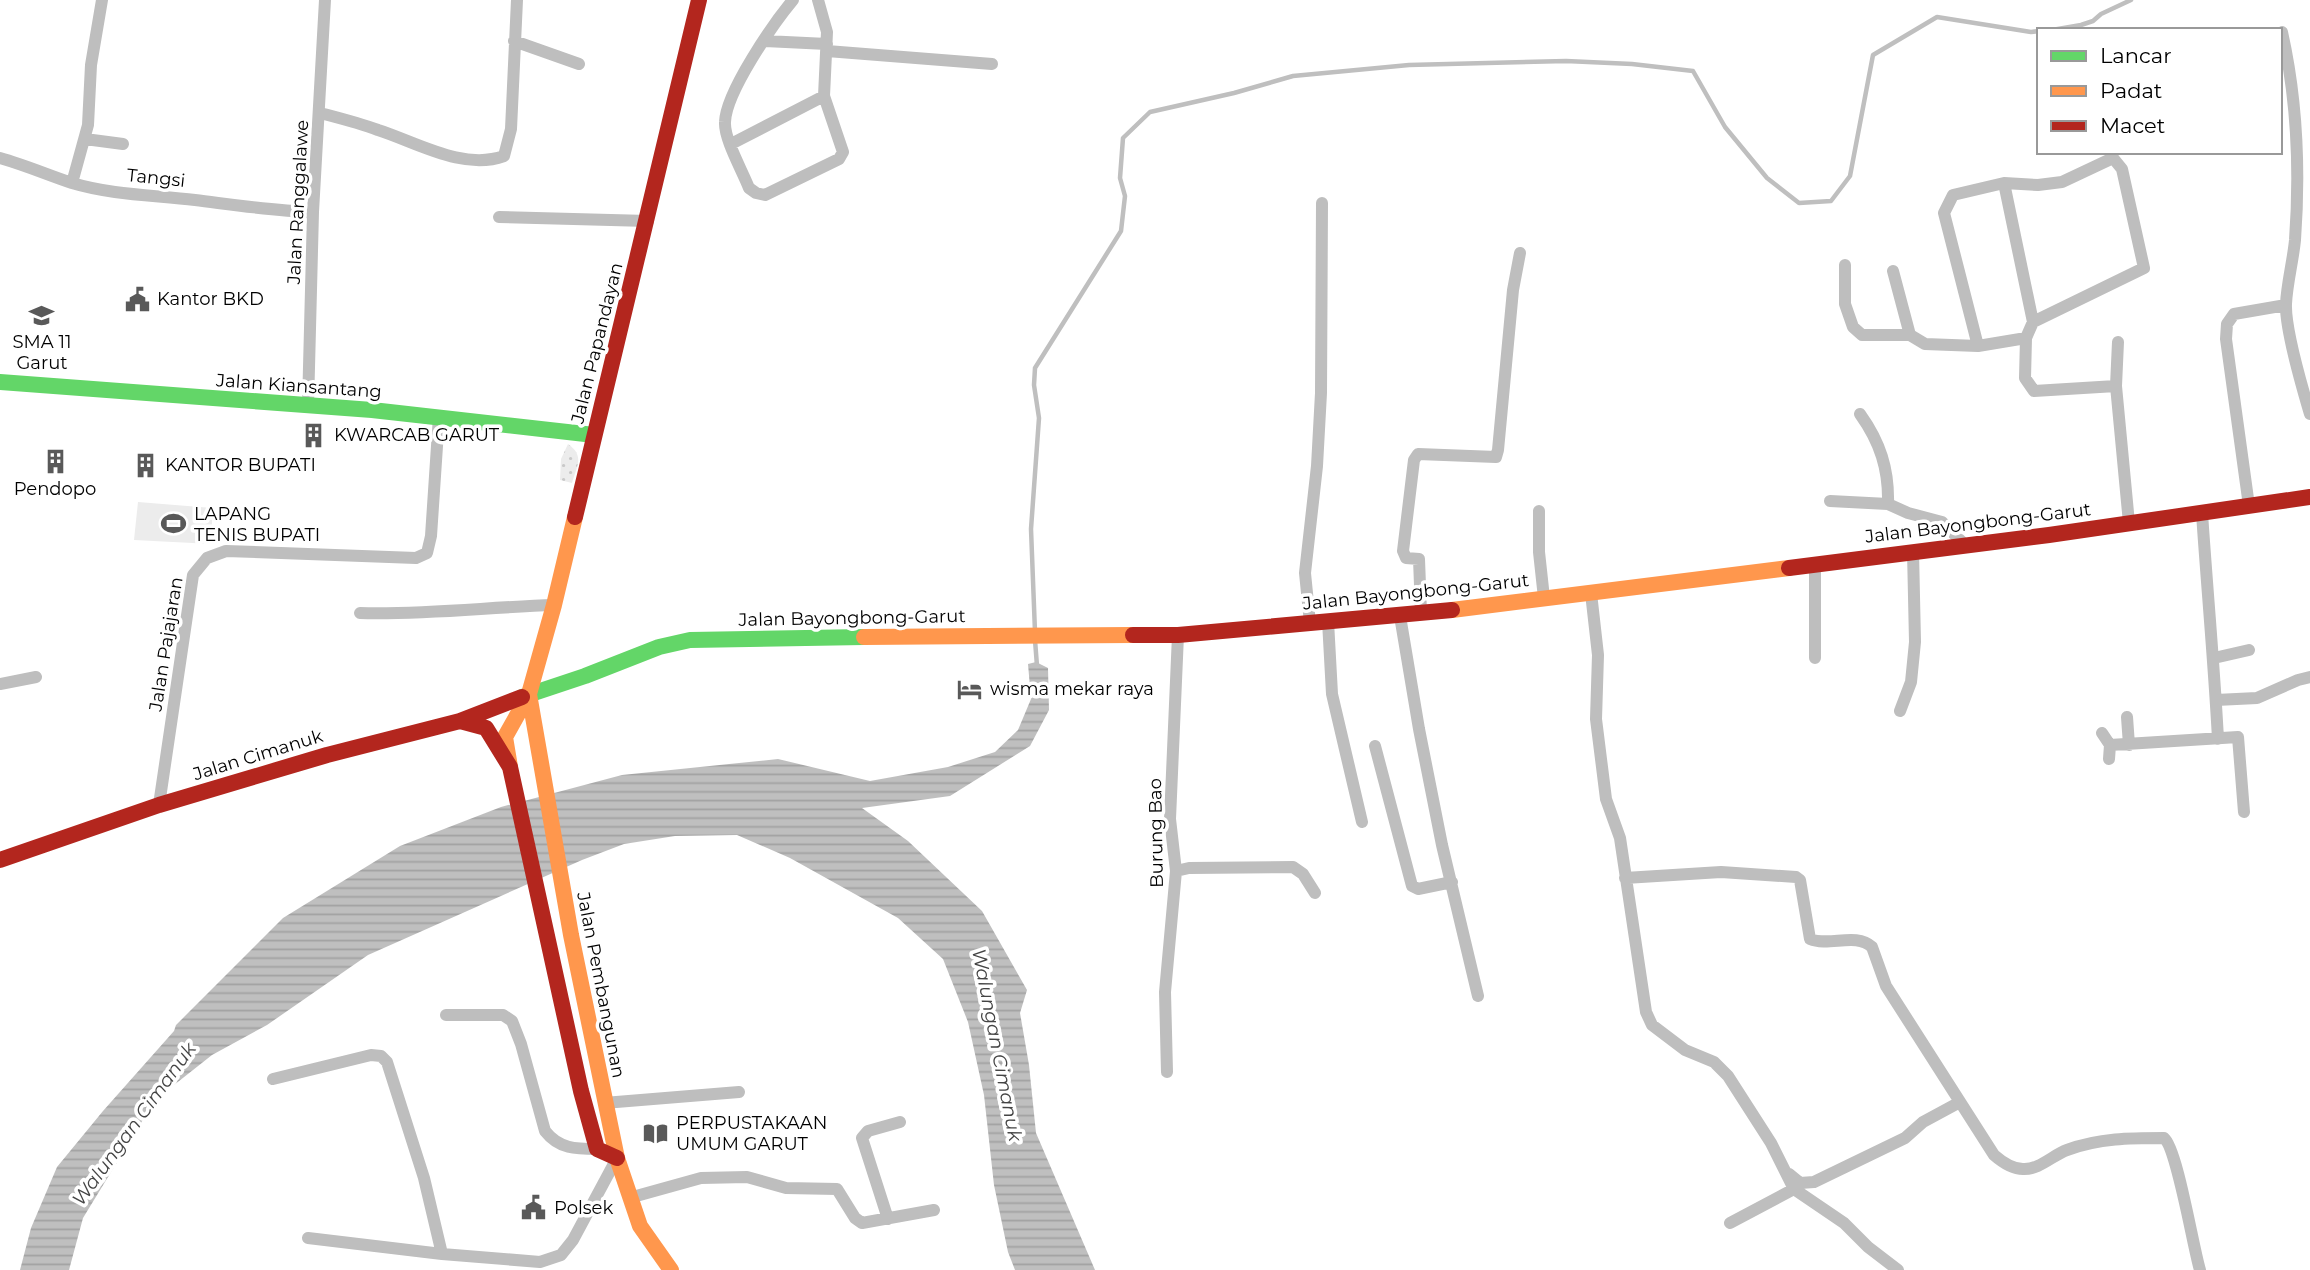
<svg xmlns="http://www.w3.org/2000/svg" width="2310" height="1270" font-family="Montserrat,sans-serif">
	<defs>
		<pattern id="green-dots" width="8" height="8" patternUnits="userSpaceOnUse" patternTransform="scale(1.75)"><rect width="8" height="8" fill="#ececec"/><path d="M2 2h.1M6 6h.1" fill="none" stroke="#c9c9c9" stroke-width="1.8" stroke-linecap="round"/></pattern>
		<pattern id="water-rules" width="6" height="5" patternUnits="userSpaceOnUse" patternTransform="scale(1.75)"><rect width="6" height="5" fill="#bfbfbf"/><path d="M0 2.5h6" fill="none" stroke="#a2a2a2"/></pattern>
	</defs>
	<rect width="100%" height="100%" fill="#fff"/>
	<path fill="url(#green-dots)" d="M 568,444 C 585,456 577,466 572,483 L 560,480 L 561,459 Z"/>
	<path fill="#ececec" d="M 138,502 L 212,508 L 212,544 L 134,540 Z"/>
	<path fill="url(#water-rules)" d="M 1036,662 L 1048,668 L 1049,710 L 1030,746 L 950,796 L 862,808 L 908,841 L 982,911 L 1027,990 L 1020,1013 L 1029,1065 L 1036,1133 L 1095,1270 L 1015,1270 L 1008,1252 L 994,1185 L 984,1095 L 968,1022 L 943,959 L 898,918 L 790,858 L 737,835 L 675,836 L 624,844 L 582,860 L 368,955 L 267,1025 L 212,1055 L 155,1100 L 83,1218 L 69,1270 L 20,1270 L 31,1228 L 57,1167 L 103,1111 L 174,1031 L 176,1025 L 283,918 L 400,846 L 501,807 L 622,775 L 778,759 L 870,781 L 948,767 L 995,752 L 1018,730 L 1031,699 L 1028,664 Z"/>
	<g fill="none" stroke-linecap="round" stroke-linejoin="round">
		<path stroke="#bfbfbf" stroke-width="4.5" d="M 2052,30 L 2081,25 L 2093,21 L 2101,14 L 2131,0
			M 1035,632 L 1031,529 L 1039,418 L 1034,385 L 1035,368 L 1121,231 L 1125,196 L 1120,178 L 1123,138 L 1150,112 L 1234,93 L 1293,76 L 1409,65 L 1566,61 L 1632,64 L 1693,71 L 1725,127 L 1767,178 L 1799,203 L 1831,201 L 1850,176 L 1873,55 L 1937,17 L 2031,32 L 2039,31
			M 1035,640 L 1037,666"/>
		<path stroke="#bebebe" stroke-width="12" d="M 793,0 C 773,24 726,92 725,122 C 724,139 742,170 749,188 L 756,193 L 765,195 L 839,159 L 843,152 L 824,96 L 827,32 L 818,0
			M 2282,32 C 2297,99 2300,171 2295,240 C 2293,261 2287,283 2286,304 C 2285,330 2302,387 2310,414
			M 514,41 L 579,64
			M 765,41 L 827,44
			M 827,51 L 992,64
			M 320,113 C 339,118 359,123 378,130 C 416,142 463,171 504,156 L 511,129 L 517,0
			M 85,139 L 123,144
			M 731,144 L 824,96
			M 0,158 C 25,165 48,175 72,183 C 112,195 154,195 195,200 C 235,205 273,211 313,212
			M 72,183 L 88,125 L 91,65 L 102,0
			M 2004,183 L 2033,322 L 2026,338 L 2025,378 L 2034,391 L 2116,386
			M 499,217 L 648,221
			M 1845,265 L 1845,304 L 1853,327 L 1862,335 L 1910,335 L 1925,344 L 1978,346 L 2026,338
			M 1893,271 L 1910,335
			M 2118,342 L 2116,386 L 2129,523
			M 1978,346 L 1944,213 L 1953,195 L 2004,183 L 2038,185 L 2062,182 L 2113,158 L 2122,169 L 2144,268 L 2033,322
			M 308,406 L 313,212 L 325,0
			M 1860,414 C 1880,442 1889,469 1888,504
			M 1830,501 L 1888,504 L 1908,513 L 1942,522 L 1965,545
			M 2249,506 L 2226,339 L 2227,324 L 2234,314 L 2286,305
			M 1539,511 L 1539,552 L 1544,598
			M 2202,513 C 2207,588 2214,663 2218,739
			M 1815,563 L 1815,658
			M 1591,593 L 1598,655 L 1596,719 L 1606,799 L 1620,838 L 1646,1012 L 1652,1025 L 1685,1050 L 1714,1062 L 1728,1076 L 1771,1143 L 1794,1189 L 1730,1223
			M 1421,612 L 1419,559 L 1406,558 L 1403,551 L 1414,460 L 1418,454 L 1496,457 L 1498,450 L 1513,290 L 1520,253
			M 360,613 C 424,615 489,607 554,605
			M 1400,616 L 1419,729 L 1442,845 L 1478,996
			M 1328,621 L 1332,694 L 1362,822
			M 1310,623 L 1305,573 L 1317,466 L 1321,393 L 1322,203
			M 2214,658 L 2249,650
			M 0,684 L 36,677
			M 2216,700 L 2257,698 L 2298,680 L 2310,677
			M 1900,711 L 1911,682 L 1915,642 L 1913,551
			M 2127,717 L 2129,745
			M 2102,733 L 2110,745
			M 1375,746 L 1412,886 L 1418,889 L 1452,882
			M 2109,759 L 2110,745 L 2238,737 L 2244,812
			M 159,805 L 193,575 L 207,558 L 226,551 L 416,558 L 427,553 L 431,536 L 439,416
			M 1176,871 L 1189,868 L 1293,867 L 1303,874 L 1315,893
			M 1625,878 L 1721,872 L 1796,877 L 1800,880 L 1810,939 C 1829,947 1856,932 1872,947 L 1886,986 L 1994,1155 C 2002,1162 2012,1169 2023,1169 C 2039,1170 2053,1155 2067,1150 C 2099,1138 2131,1138 2164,1138 C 2177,1148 2193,1247 2200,1270
			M 446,1015 L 503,1015 L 512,1021 L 521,1044 L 545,1131 C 559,1149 576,1149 597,1149
			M 1167,1072 L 1165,992 L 1176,871 L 1170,819 L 1178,635
			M 273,1079 L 371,1055 L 381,1056 L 387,1062 L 424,1178 L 442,1254
			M 604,1103 L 739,1092
			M 1789,1174 L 1800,1183 L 1814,1182 L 1905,1138 L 1923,1122 L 1960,1102
			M 1794,1189 L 1844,1223 L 1868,1247 L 1898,1270
			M 629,1198 L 701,1178 L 747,1177 L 786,1188 L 837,1189 L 855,1218 L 862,1223 L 934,1210
			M 888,1219 L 862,1138 L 868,1131 L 900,1122
			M 308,1238 L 442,1254 L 540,1262 L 561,1255 L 573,1240 L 617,1158"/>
		<path stroke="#63d668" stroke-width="16" d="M 0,382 L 372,410 L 594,435
			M 522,697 L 585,676 L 659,647 L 690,640 L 864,637"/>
		<path stroke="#ff974d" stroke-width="16" d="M 1452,610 L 1789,568
			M 864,637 L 1133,635
			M 529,694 L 571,935 L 617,1158 L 640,1226 L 671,1270
			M 510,767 L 505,737 L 529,694 L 554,605 L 575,517"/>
		<path stroke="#b3261e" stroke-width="16" d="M 575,517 C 615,344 659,173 699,0
			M 1789,568 L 2049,535 L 2310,497
			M 1133,635 L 1178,635 L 1452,610
			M 460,721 L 486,728 L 510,767 L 581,1091 L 597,1149 L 617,1158
			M 0,860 L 159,805 L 327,755 L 460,721 L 522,697"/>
	</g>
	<defs>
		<symbol id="civic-bare" viewBox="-9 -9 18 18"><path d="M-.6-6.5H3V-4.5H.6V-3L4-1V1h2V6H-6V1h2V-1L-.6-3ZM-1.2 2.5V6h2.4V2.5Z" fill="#595959" stroke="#fff" stroke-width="2.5" paint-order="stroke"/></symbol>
		<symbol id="school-bare" viewBox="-9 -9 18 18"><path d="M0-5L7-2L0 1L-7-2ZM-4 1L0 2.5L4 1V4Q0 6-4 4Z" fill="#595959" stroke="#fff" stroke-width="2.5" paint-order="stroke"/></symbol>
		<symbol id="building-bare" viewBox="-9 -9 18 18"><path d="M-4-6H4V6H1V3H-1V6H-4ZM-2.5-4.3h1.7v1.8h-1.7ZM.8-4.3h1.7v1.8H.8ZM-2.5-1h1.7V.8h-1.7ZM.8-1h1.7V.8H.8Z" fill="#595959" stroke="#fff" stroke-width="2.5" paint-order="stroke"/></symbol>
		<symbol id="stadium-bare" viewBox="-9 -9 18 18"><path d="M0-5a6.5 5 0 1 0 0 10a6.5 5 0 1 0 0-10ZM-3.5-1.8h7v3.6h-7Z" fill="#595959" stroke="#fff" stroke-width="2.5" paint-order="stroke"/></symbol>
		<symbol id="hotel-bare" viewBox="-9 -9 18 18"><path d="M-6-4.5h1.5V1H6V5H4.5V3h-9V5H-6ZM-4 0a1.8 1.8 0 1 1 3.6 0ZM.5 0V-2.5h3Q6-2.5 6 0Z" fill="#595959" stroke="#fff" stroke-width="2.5" paint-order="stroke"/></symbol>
		<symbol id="library-bare" viewBox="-9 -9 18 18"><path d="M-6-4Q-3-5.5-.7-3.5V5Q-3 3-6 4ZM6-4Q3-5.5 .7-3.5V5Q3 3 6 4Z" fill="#595959" stroke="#fff" stroke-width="2.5" paint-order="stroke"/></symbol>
	</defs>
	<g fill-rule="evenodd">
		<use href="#civic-bare" x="120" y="282" width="35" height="35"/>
		<use href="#school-bare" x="24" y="298" width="35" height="35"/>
		<use href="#building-bare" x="296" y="418" width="35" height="35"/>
		<use href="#building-bare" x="38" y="444" width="35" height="35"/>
		<use href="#building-bare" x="128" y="448" width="35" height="35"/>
		<use href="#stadium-bare" x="156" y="506" width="35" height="35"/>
		<use href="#hotel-bare" x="952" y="672" width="35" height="35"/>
		<use href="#library-bare" x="638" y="1116" width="35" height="35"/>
		<use href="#civic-bare" x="516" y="1190" width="35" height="35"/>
	</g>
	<g text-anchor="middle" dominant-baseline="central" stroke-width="7" stroke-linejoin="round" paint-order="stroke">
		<g font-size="18" fill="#000" stroke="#fff">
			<text transform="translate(156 178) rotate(6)">Tangsi</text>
			<text transform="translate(298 202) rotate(-87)">Jalan Ranggalawe</text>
			<text transform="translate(597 343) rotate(-76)">Jalan Papandayan</text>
			<text transform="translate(299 386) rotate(4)">Jalan Kiansantang</text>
			<text transform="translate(1978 523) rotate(-7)">Jalan Bayongbong-Garut</text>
			<text transform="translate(1416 592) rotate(-6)">Jalan Bayongbong-Garut</text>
			<text transform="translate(852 618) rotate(-1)">Jalan Bayongbong-Garut</text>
			<text transform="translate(166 644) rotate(-81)">Jalan Pajajaran</text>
			<text transform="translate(258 755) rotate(-17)">Jalan Cimanuk</text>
			<text transform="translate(1156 833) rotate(-91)">Burung Bao</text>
			<text transform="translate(601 985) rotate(79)">Jalan Pembangunan</text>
		</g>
		<g font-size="18" fill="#000" stroke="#fff" text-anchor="start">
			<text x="157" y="299">Kantor BKD</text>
			<text x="42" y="342" text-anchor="middle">SMA 11<tspan x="42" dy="21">Garut</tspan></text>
			<text x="334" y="435">KWARCAB GARUT</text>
			<text x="165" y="465">KANTOR BUPATI</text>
			<text x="55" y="489" text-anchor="middle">Pendopo</text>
			<text x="194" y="514">LAPANG<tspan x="194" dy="21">TENIS BUPATI</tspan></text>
			<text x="990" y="689">wisma mekar raya</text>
			<text x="676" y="1123">PERPUSTAKAAN<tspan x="676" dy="21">UMUM GARUT</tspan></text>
			<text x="554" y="1208">Polsek</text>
		</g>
		<g font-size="19" font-style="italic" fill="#444" stroke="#fff">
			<text transform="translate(997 1045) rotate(79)">Walungan Cimanuk</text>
			<text transform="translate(134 1124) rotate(-54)">Walungan Cimanuk</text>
		</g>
	</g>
	<rect x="2037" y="28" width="245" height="126" fill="#ffffff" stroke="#999999" stroke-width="2"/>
	<rect x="2051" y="51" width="35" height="10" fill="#63d668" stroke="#999999" stroke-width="2"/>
	<text x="2100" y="63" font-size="21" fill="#000000">Lancar</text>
	<rect x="2051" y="86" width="35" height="10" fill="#ff974d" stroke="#999999" stroke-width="2"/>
	<text x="2100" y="98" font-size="21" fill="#000000">Padat</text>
	<rect x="2051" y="121" width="35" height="10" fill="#b3261e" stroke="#999999" stroke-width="2"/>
	<text x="2100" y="133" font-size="21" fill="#000000">Macet</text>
</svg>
